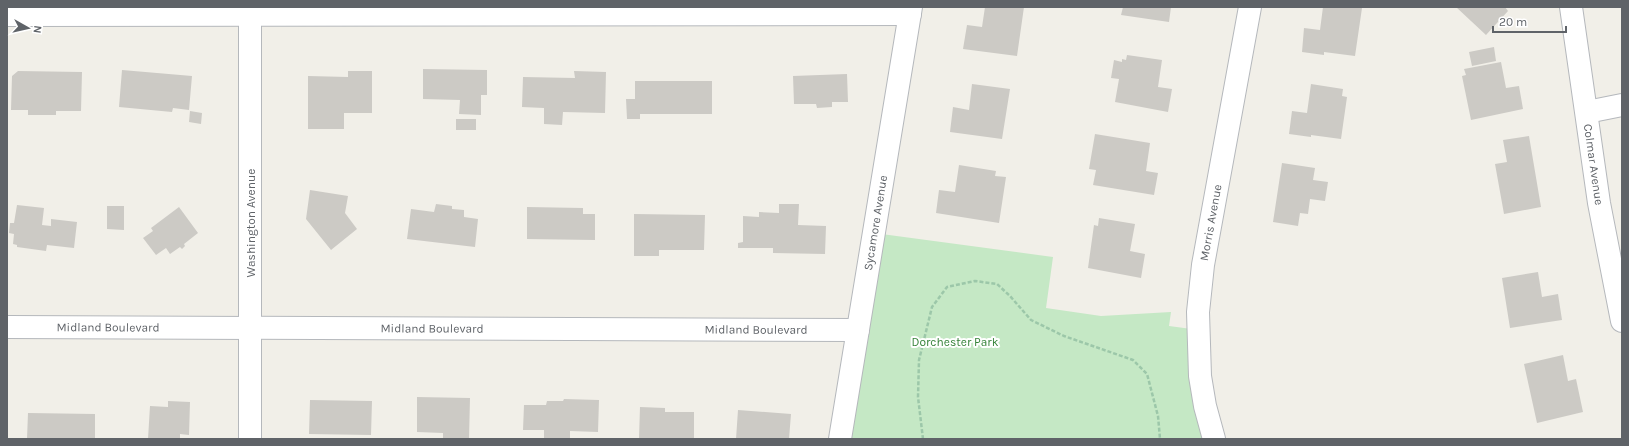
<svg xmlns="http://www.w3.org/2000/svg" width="1629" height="446" font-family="Karla,sans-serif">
	<rect width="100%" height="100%" fill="#f1efe8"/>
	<path fill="#c5e8c5" d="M 874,233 L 1053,257 L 1046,308 L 1101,316 L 1171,312 L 1169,326 L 1199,330 L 1214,439 L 840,439 Z"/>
	<path fill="#cccac5" d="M 985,7 L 1024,7 L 1017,56 L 963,49 L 967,25 L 982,27 Z
		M 1123,7 L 1171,7 L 1169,22 L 1121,15 Z
		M 1323,7 L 1362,8 L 1355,56 L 1324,52 L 1324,55 L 1302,52 L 1304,28 L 1320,30 Z
		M 1456,7 L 1505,7 L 1508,11 L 1486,35 Z
		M 1494,47 L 1496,61 L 1472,66 L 1469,52 Z
		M 1127,55 L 1162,60 L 1158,87 L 1172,89 L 1168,112 L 1115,102 L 1119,79 L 1111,78 L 1114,60 L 1122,62 L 1122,59 L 1126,60 Z
		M 1501,62 L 1506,88 L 1519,86 L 1523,109 L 1471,120 L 1462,76 L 1466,75 L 1464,69 Z
		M 423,69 L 487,70 L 487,95 L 481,95 L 481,115 L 459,114 L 460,100 L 423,99 Z
		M 122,70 L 192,76 L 189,110 L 173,108 L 172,112 L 119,107 Z
		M 18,71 L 82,72 L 81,111 L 56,111 L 56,115 L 28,115 L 28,110 L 11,110 L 12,76 Z
		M 348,71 L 372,71 L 372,113 L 344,113 L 344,129 L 308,129 L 308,76 L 348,77 Z
		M 574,71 L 606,72 L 605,113 L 563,112 L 562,125 L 544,124 L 544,108 L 522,107 L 523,77 L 575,78 Z
		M 847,74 L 848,102 L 832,102 L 832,107 L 817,108 L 816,104 L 794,104 L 793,76 Z
		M 635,81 L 712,81 L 712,114 L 640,114 L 640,119 L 627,119 L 626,99 L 635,99 Z
		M 972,84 L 1010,89 L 1002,139 L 950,132 L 953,107 L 969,110 Z
		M 1311,84 L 1343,89 L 1342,96 L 1347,97 L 1341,139 L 1311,135 L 1311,137 L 1289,134 L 1292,111 L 1307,113 Z
		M 190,111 L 202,113 L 201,124 L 189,122 Z
		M 456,119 L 476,119 L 476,130 L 456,130 Z
		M 1095,134 L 1150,143 L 1146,171 L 1158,173 L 1154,195 L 1093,185 L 1096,170 L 1089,169 Z
		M 1529,136 L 1541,207 L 1504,214 L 1495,164 L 1507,162 L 1503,140 Z
		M 1282,163 L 1315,168 L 1313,180 L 1328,182 L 1325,201 L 1310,199 L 1308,214 L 1300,213 L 1298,226 L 1273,222 Z
		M 959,165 L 996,171 L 995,176 L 1006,177 L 999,223 L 936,213 L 939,190 L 955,192 Z
		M 310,190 L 348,196 L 345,213 L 357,229 L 331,250 L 306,219 Z
		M 436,204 L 452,206 L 452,209 L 464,210 L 464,217 L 478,219 L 475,247 L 407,239 L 411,209 L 434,212 Z
		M 779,204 L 799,204 L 798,225 L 826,226 L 825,254 L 773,253 L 773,248 L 738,248 L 738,243 L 743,242 L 743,216 L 759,217 L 759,212 L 779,213 Z
		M 17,205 L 44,208 L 42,225 L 51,226 L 51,219 L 77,222 L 74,248 L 47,245 L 46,251 L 17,247 L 17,245 L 13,244 L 14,234 L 9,233 L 10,223 L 14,223 Z
		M 107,206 L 124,206 L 124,230 L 107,229 Z
		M 179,207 L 198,233 L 184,244 L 185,246 L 182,249 L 180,247 L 170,254 L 166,248 L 156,255 L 143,238 L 153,231 L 151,228 Z
		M 527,207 L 583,208 L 583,214 L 595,214 L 595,240 L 527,239 Z
		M 634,214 L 705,215 L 704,250 L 659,250 L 659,256 L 634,256 Z
		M 1099,218 L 1135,224 L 1130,251 L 1145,254 L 1141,278 L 1088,268 L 1094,225 L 1098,226 Z
		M 1538,272 L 1542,297 L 1558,294 L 1562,320 L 1510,328 L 1502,278 Z
		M 1563,355 L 1568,381 L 1576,379 L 1583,412 L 1537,423 L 1524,364 Z
		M 417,397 L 470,398 L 469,439 L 443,439 L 443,433 L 417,432 Z
		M 564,399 L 599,400 L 598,432 L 570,431 L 570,439 L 544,439 L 544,430 L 523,430 L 524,405 L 546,405 L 547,401 L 563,401 Z
		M 310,400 L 372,401 L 371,435 L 309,434 Z
		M 168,401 L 190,402 L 189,435 L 180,434 L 180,439 L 148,439 L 150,406 L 168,407 Z
		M 640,407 L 665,408 L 665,412 L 694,412 L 694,439 L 639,439 Z
		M 738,410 L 791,414 L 789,439 L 736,439 Z
		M 28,413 L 95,414 L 95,438 L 27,439 Z"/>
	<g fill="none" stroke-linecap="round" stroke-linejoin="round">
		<defs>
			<g id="minor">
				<path d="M 250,7 L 250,439"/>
				<path id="s1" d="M 1571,7 L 1599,203 L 1622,321"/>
				<path d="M 7,15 L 910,14"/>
				<path d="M 1587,112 L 1622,105"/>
				<path id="s2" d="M 7,327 L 858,330"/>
				<path id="s3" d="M 840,439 L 911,7"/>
				<path id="s4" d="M 1214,439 L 1205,406 L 1200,376 L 1198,312 L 1203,265 L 1250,7"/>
			</g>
		</defs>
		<use href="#minor" stroke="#b5b8bc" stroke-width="24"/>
		<path stroke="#9cc7a9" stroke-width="2.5" stroke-dasharray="4 2" stroke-linecap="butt" d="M 923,439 L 918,397 L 919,360 L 932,307 L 947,287 L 975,281 L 997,284 L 1010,296 L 1031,320 L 1064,336 L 1133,360 L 1147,374 L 1158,416 L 1160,439"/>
		<use href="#minor" stroke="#fff" stroke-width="22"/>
	</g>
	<g text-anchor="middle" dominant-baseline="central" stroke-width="4" stroke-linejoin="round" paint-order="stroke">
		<g font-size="12" fill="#5f6368" stroke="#fff">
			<text stroke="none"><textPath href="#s1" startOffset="159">Colmar Avenue</textPath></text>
			<text transform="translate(251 223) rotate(-90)">Washington Avenue</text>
			<text stroke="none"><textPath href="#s3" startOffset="219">Sycamore Avenue</textPath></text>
			<text stroke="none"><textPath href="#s4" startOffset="219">Morris Avenue</textPath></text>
			<text stroke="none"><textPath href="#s2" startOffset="101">Midland Boulevard</textPath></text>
			<text stroke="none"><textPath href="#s2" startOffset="425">Midland Boulevard</textPath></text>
			<text stroke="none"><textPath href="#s2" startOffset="749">Midland Boulevard</textPath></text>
		</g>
		<g font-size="12" fill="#348238" stroke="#fff">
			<text x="955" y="342">Dorchester Park</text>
		</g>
	</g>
	<rect width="1629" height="446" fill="none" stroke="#5f6368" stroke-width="16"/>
	<g transform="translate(28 28) rotate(98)" stroke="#ffffff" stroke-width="3" paint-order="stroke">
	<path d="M0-3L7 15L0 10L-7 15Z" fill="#5f6368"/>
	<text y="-6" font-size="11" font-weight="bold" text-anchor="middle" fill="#5f6368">N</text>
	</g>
	<path d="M1493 26v6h73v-6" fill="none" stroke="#5f6368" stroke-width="2"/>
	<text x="1499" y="26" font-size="12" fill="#5f6368" stroke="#ffffff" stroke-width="3" paint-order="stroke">20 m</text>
</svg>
